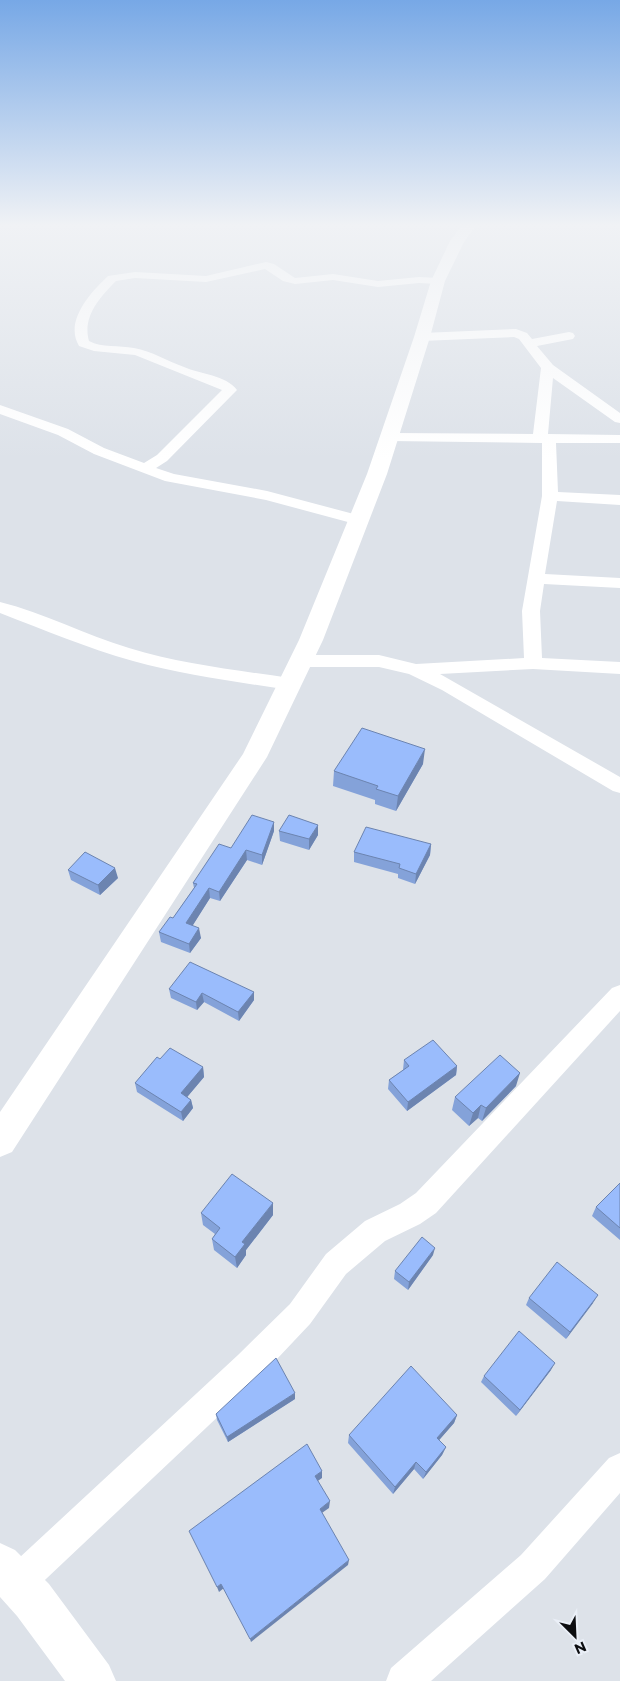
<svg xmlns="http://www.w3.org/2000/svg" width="620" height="1681" font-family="Montserrat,sans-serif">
	<rect width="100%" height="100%" fill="#dde2e9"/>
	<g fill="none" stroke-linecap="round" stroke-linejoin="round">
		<path fill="#fff" fill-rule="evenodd" d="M 266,262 L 274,264 L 295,278 L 333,274 L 378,281 L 419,277 L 438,278 L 444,281 L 438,284 L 419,283 L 378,287 L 333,280 L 295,284 L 283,281 L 265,269 L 206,282 L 135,278 L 116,281 C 100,297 82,317 89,341 C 102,348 119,345 134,348 C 152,351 167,361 184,367 C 200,374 226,375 237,390 L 167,461 L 156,468 L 174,474 L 267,491 L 365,517 L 367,520 L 365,523 L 359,525 L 266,500 L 165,481 L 94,454 L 58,435 L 0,414 L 0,405 L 68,429 L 104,448 L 144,463 L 157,455 L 222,390 L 135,355 L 94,351 L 79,346 C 64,321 91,292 108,276 L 135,272 L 206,276 Z
			M 516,329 L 527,333 L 532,339 L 569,332 L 573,333 L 575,336 L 573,339 L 537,346 L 553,365 L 620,413 L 620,423 L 615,422 L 553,378 L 548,434 L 620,435 L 620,443 L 556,443 L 558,492 L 620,495 L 620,505 L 557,501 L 545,574 L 620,578 L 620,588 L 544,584 L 540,611 L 542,658 L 620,662 L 620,674 L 533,669 L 440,674 L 620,777 L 620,793 L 613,791 L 442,690 L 409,674 L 379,667 L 301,667 L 295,665 L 292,661 L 295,657 L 301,655 L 379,655 L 416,664 L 524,658 L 522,611 L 542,496 L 542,443 L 390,441 L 385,440 L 383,437 L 385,434 L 390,433 L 533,434 L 541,368 L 519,339 L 514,337 L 422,341 L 416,337 L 422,333 Z
			M 0,602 C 44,613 86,635 129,648 C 181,664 236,670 290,678 L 297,680 L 299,684 L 297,688 L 290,690 C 237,682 184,675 133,661 C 87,648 44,630 0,613 Z
			M 620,985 L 620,1011 L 436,1213 L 420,1224 L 385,1241 L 346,1274 L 310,1324 L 260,1377 L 29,1595 L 17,1600 L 5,1595 L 0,1583 L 5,1571 L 238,1355 L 290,1304 L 326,1254 L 365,1221 L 400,1204 L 416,1193 L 612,988 Z
			M 620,1453 L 620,1493 L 545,1579 L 431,1681 L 386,1681 L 391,1668 L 521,1555 L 609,1458 Z"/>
		<path fill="#fff" fill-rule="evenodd" d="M 463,224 L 477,224 L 464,242 L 445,281 L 430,337 L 387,474 L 323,640 L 267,757 L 12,1152 L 0,1157 L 0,1112 L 243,754 L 299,640 L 367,474 L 414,337 L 431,281 L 450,241 Z
			M 0,1543 L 15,1550 L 49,1584 L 109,1665 L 116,1681 L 65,1681 L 17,1616 L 0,1597 Z"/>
	</g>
	<path fill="#84a2d9" d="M 423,764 L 396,811 L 375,804 L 375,800 L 333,786 L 334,771 Z
		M 274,822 L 274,831 L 262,865 L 247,860 L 220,901 L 210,898 L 192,926 L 201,938 L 190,953 L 161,942 L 159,932 L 173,918 L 194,888 L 193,883 L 231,848 Z
		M 279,831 L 318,835 L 309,850 L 280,841 Z
		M 431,844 L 430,855 L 415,884 L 398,878 L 398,874 L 354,862 L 354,852 Z
		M 68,870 L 118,878 L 100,895 L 71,880 Z
		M 169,989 L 254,992 L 254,1000 L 239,1021 L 204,1002 L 197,1010 L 171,998 Z
		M 160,1059 L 203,1067 L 204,1077 L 187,1097 L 191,1100 L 193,1108 L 183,1121 L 137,1092 L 135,1083 Z
		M 404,1060 L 457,1066 L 456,1075 L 407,1111 L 388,1089 L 389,1080 L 403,1070 Z
		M 516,1086 L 482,1121 L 478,1118 L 469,1126 L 452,1110 L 455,1097 Z
		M 620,1183 L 620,1240 L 592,1216 L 596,1207 Z
		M 201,1213 L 273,1215 L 246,1250 L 246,1255 L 237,1268 L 214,1250 L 212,1239 L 215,1234 L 203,1225 Z
		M 433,1255 L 408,1290 L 394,1279 L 395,1271 Z
		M 529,1298 L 593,1303 L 566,1339 L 526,1305 Z
		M 551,1370 L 516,1416 L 481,1382 L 484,1376 Z
		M 295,1399 L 228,1442 L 217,1420 L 216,1414 Z
		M 457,1415 L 454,1423 L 439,1440 L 446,1447 L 442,1455 L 423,1479 L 414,1469 L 393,1494 L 348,1443 L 349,1435 Z"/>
	<path fill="#6c84b0" d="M 425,749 L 423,764 L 396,811 L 398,796 Z
		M 274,822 L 274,831 L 262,865 L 262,855 Z
		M 318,825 L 318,835 L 309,850 L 309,839 Z
		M 431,844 L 430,855 L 415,884 L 416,874 Z
		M 246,850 L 247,860 L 220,901 L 219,892 Z
		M 115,868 L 118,878 L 100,895 L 98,885 Z
		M 209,888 L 210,898 L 188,933 L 186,923 Z
		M 199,928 L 201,938 L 190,953 L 189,944 Z
		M 254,992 L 254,1000 L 239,1021 L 238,1012 Z
		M 202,993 L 204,1002 L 197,1010 L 196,1002 Z
		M 457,1066 L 456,1075 L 407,1111 L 408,1102 Z
		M 203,1067 L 204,1077 L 183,1102 L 181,1093 Z
		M 520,1073 L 516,1086 L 482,1121 L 486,1108 Z
		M 191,1100 L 193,1108 L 183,1121 L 181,1112 Z
		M 481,1105 L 478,1118 L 469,1126 L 473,1113 Z
		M 273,1203 L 273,1215 L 246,1250 L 246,1255 L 237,1268 L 235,1257 L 242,1242 Z
		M 435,1248 L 433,1255 L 408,1290 L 409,1282 Z
		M 598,1295 L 593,1303 L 566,1339 L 570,1332 Z
		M 555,1363 L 551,1370 L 516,1416 L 520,1410 Z
		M 295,1393 L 295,1399 L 228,1442 L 227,1437 Z
		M 457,1415 L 454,1423 L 434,1446 L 437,1438 Z
		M 446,1447 L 442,1455 L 423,1479 L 426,1472 Z
		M 416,1462 L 414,1469 L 393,1494 L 395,1487 Z
		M 322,1471 L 322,1478 L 315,1483 L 315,1476 Z
		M 330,1501 L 329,1508 L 319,1515 L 320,1509 Z
		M 349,1560 L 348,1565 L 251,1642 L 250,1639 Z
		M 221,1584 L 224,1588 L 219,1592 L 217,1587 Z"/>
	<path fill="#9abcfc" stroke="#6c84b0" d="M 362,728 L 425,749 L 398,796 L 376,789 L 378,786 L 334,771 Z
		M 252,815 L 274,822 L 262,855 L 246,850 L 219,892 L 209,888 L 186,923 L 199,928 L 189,944 L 159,932 L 170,917 L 173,918 L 197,884 L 193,883 L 219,844 L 231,848 Z
		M 289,815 L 318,825 L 309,839 L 279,831 Z
		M 366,827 L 431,844 L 416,874 L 399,868 L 400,864 L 354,852 Z
		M 85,852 L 115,868 L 98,885 L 68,870 Z
		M 190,962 L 254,992 L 238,1012 L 202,993 L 196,1002 L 169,989 Z
		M 433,1040 L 457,1066 L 408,1102 L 389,1080 L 409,1066 L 404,1060 Z
		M 170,1048 L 203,1067 L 181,1093 L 191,1100 L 181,1112 L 135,1083 L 157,1057 L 160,1059 Z
		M 500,1055 L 520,1073 L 486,1108 L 481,1105 L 473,1113 L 455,1097 Z
		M 232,1174 L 273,1203 L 242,1242 L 245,1244 L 235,1257 L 212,1239 L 220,1228 L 201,1213 Z
		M 620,1183 L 620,1228 L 596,1207 Z
		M 422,1237 L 435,1248 L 409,1282 L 395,1271 Z
		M 557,1262 L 598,1295 L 570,1332 L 529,1298 Z
		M 519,1331 L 555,1363 L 520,1410 L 484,1376 Z
		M 276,1358 L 295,1393 L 227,1437 L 216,1414 Z
		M 411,1366 L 457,1415 L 437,1438 L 446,1447 L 426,1472 L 416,1462 L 395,1487 L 349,1435 Z
		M 307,1444 L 322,1471 L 315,1476 L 330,1501 L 320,1509 L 349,1560 L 250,1639 L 221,1584 L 217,1587 L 189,1531 Z"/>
	<linearGradient id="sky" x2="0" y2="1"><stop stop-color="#77a8e6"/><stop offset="0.49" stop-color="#f0f2f5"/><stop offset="1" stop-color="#f0f2f5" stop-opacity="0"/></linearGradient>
	<rect width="620" height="459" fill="url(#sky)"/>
	<g transform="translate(575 1636) rotate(156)" stroke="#eaeff7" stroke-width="4" paint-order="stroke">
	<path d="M0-4L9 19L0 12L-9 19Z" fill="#0c0d10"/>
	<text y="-8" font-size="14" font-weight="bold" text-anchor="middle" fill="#0c0d10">N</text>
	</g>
</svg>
